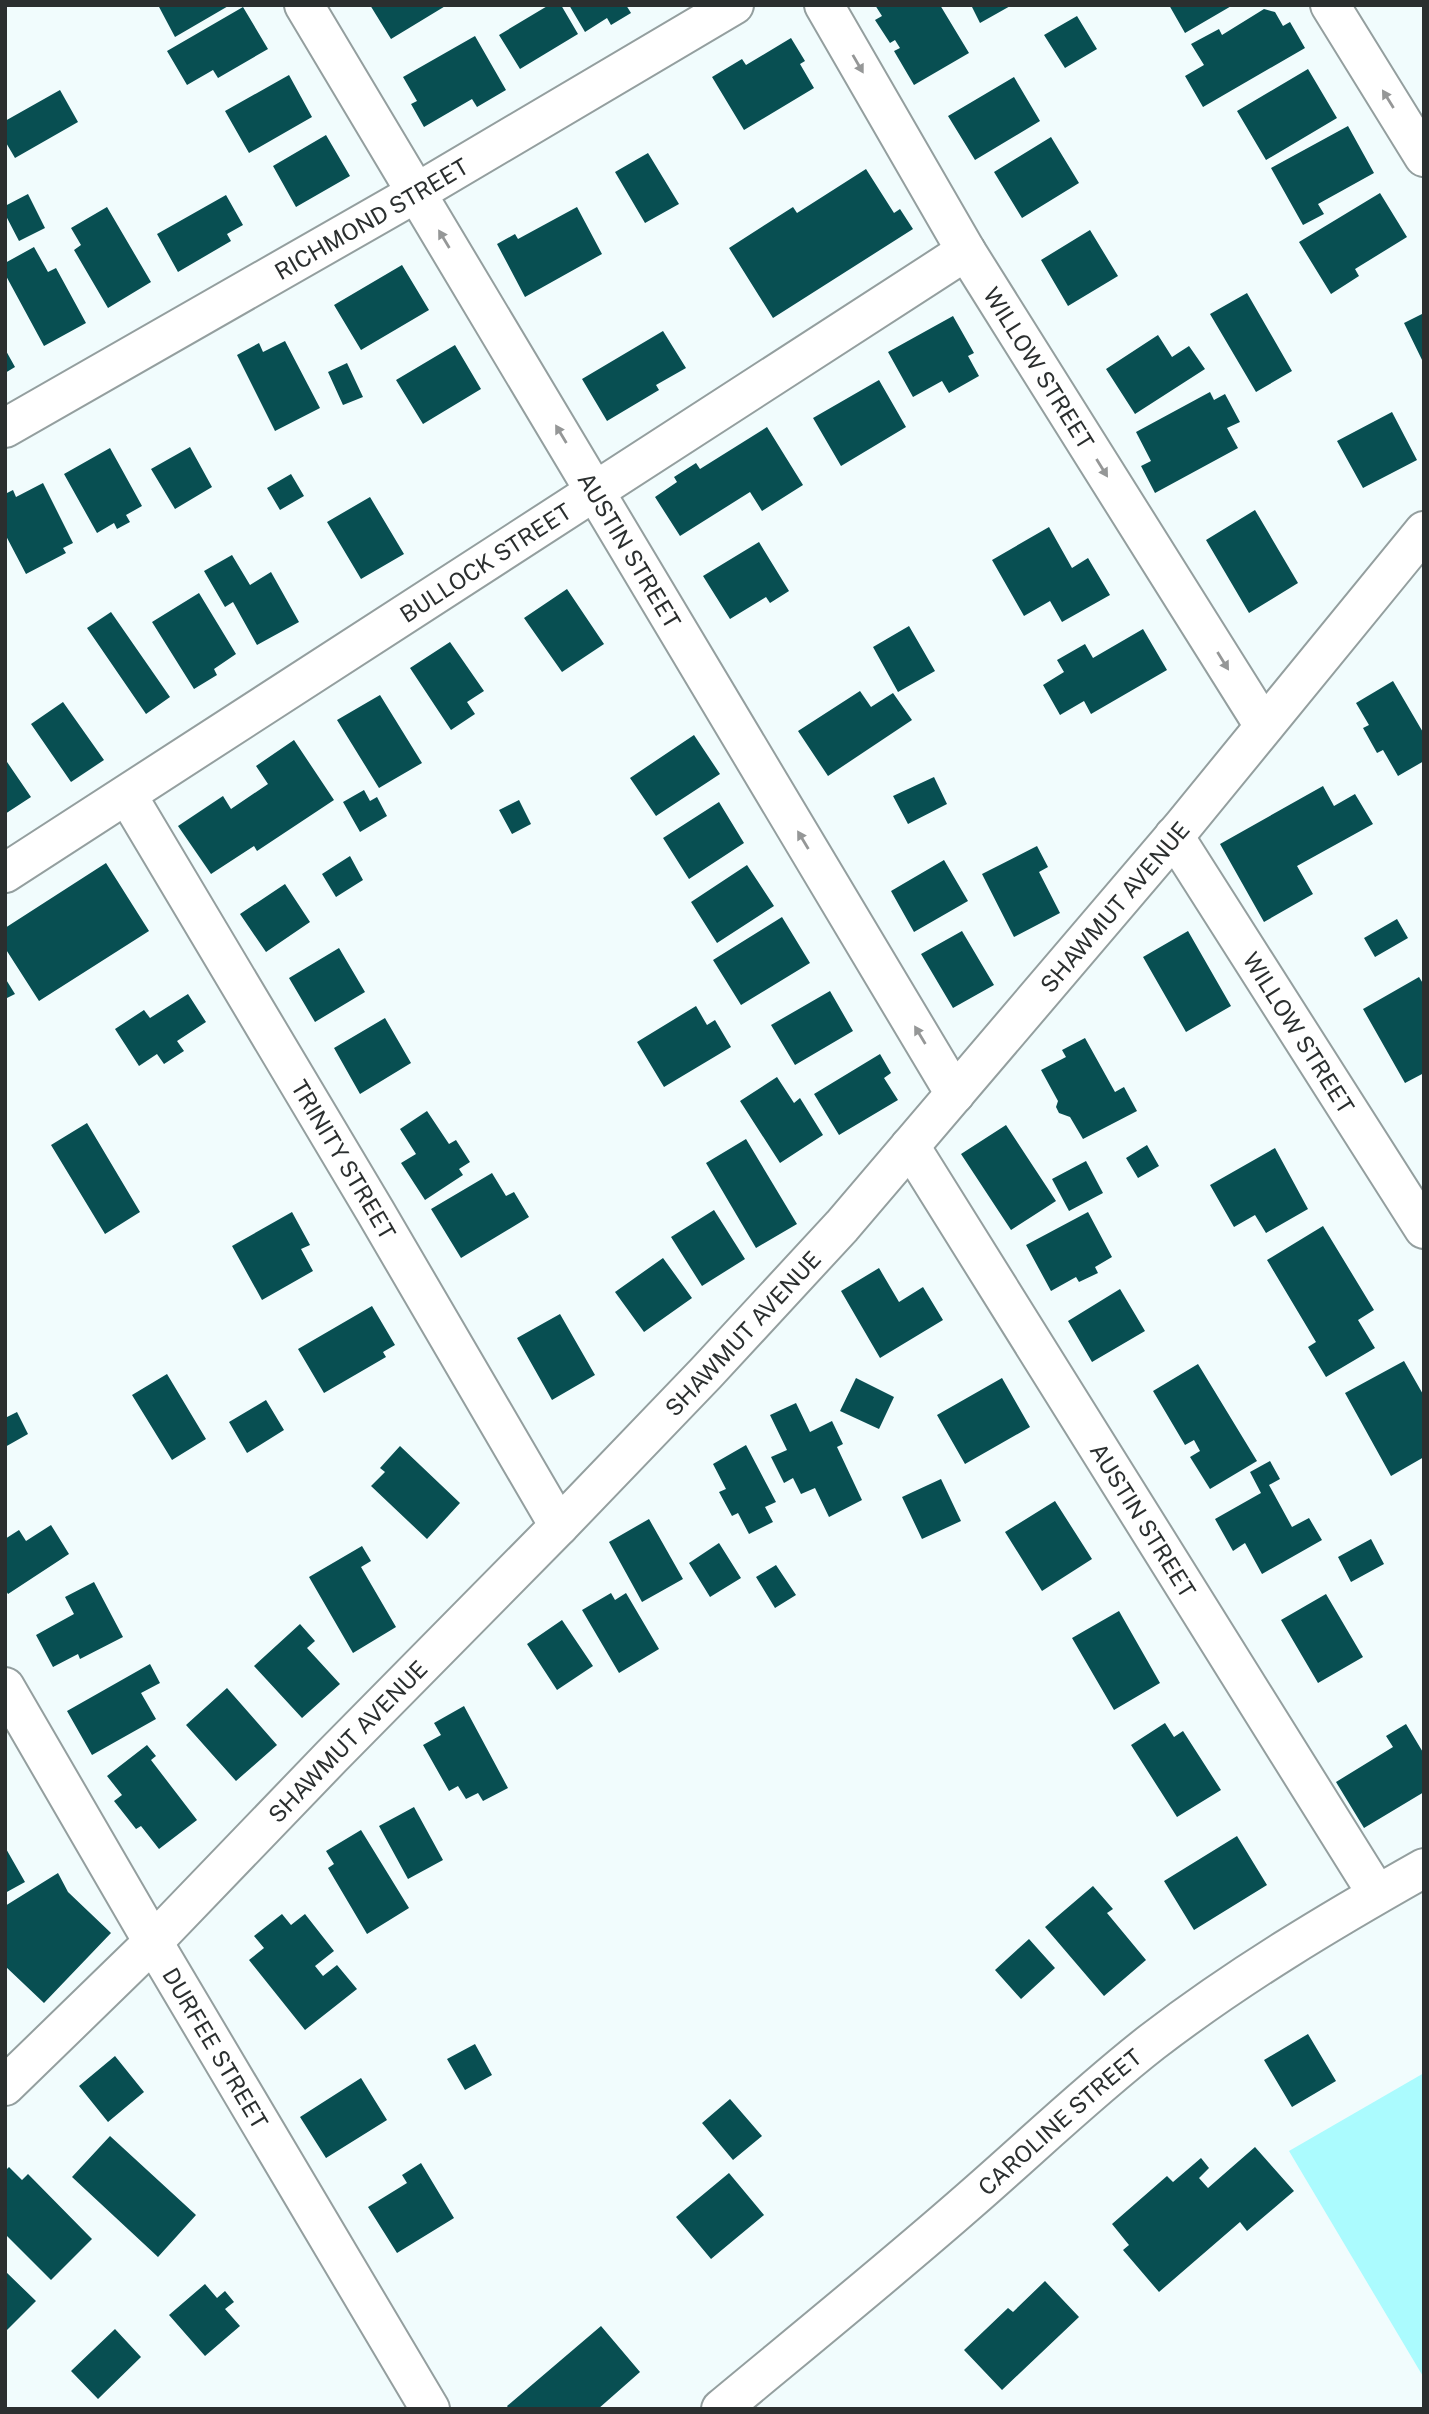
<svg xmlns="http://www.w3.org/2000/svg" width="1429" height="2414" font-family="'Public Sans',sans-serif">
	<rect width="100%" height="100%" fill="#f1fcfd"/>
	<path fill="#abfbfe" d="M 1424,2073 L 1424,2378 L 1289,2151 Z"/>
	<path fill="#084f52" d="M 158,5 L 230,5 L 175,37 Z
		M 370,5 L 447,5 L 391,39 Z
		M 549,5 L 561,5 L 578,34 L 520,69 L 499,35 Z
		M 569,5 L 626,5 L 631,13 L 611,25 L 607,18 L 585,32 Z
		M 875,5 L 940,5 L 969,53 L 914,85 L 894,51 L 900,48 L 895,40 L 890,43 L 875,20 L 882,16 Z
		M 971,5 L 1012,5 L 980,23 Z
		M 1169,5 L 1233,5 L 1185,33 Z
		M 243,7 L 268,49 L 218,78 L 213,70 L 187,85 L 167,51 Z
		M 1264,9 L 1275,12 L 1283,26 L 1290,22 L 1305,48 L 1203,107 L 1185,76 L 1204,65 L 1191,44 L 1219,29 L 1222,35 Z
		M 1077,16 L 1097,49 L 1065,68 L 1044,35 Z
		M 475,36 L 506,90 L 477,107 L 472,99 L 424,127 L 411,104 L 417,101 L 403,77 Z
		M 791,38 L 805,61 L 800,64 L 814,88 L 744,130 L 712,77 L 742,59 L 746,65 Z
		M 1308,69 L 1337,118 L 1266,160 L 1237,111 Z
		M 289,75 L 312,117 L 249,153 L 225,111 Z
		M 1014,77 L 1040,121 L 975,160 L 948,116 Z
		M 60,90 L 78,122 L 15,158 L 5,141 L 5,121 Z
		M 1348,126 L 1374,173 L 1318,204 L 1324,214 L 1303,225 L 1271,168 Z
		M 326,135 L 350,176 L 296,207 L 273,166 Z
		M 1051,137 L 1079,183 L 1022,218 L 994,172 Z
		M 648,153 L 679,204 L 645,223 L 615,172 Z
		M 866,169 L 894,213 L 900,209 L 913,229 L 773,318 L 729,248 L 793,207 L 797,213 Z
		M 1380,193 L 1407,237 L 1355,269 L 1359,276 L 1331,294 L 1299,242 Z
		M 28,194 L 45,228 L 19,241 L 5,214 L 5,206 Z
		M 226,195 L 243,225 L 227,234 L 231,241 L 178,272 L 157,234 Z
		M 107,207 L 151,282 L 108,308 L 74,250 L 81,245 L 71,228 Z
		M 577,207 L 602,254 L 525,297 L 497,244 L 515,234 L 518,239 Z
		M 1090,230 L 1118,276 L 1068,306 L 1041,260 Z
		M 34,247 L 48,272 L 56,268 L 86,323 L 44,346 L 5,274 L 5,263 Z
		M 402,265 L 429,310 L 361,350 L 334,305 Z
		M 1247,293 L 1292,371 L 1256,392 L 1210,314 Z
		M 1424,313 L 1424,364 L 1404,323 Z
		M 953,316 L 974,353 L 968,356 L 979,376 L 949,393 L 942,381 L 913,397 L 888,352 Z
		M 663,331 L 686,368 L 656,385 L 659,390 L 607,421 L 582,379 Z
		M 1158,335 L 1172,357 L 1189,346 L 1205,369 L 1135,414 L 1106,369 Z
		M 285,341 L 320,408 L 275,431 L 237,355 L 259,343 L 263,352 Z
		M 455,345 L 481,389 L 423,424 L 396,380 Z
		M 5,349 L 15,367 L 5,373 Z
		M 347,363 L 363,397 L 343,405 L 328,372 Z
		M 879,380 L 906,427 L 841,466 L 813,418 Z
		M 1210,392 L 1214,400 L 1225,394 L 1240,422 L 1227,428 L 1238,448 L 1155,493 L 1141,466 L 1151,461 L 1136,432 Z
		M 1392,412 L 1417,460 L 1363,488 L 1337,441 Z
		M 767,427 L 803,485 L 762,511 L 750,492 L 680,536 L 655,497 L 677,482 L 674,477 L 696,463 L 700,469 Z
		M 190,447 L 212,487 L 175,509 L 151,469 Z
		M 110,448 L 142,506 L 126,515 L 130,522 L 117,529 L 114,523 L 97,533 L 64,474 Z
		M 291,474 L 304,496 L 280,510 L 267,488 Z
		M 43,483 L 73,543 L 63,548 L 66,553 L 26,574 L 5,534 L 5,494 L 13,490 L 16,497 Z
		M 370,497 L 404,554 L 361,579 L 327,522 Z
		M 1255,510 L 1298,583 L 1249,613 L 1206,540 Z
		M 1049,527 L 1072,568 L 1088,558 L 1110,595 L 1062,622 L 1050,601 L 1024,616 L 992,560 Z
		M 759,542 L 789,591 L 770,603 L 766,597 L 730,619 L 703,576 Z
		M 232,555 L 250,585 L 271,572 L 299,622 L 257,645 L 233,602 L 225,607 L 204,571 Z
		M 567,589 L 604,644 L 562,672 L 524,618 Z
		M 199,593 L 236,654 L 214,669 L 217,675 L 194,689 L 152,622 Z
		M 111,612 L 170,697 L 146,714 L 87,628 Z
		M 909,626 L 935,671 L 898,692 L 873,647 Z
		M 1143,629 L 1167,670 L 1091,714 L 1084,701 L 1060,715 L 1043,685 L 1064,672 L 1057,660 L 1085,644 L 1093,658 Z
		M 450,642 L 484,691 L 467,702 L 475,714 L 451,730 L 410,668 Z
		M 1393,681 L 1424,734 L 1424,761 L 1398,776 L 1383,750 L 1377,753 L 1363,728 L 1369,725 L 1356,703 Z
		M 860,691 L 871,707 L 893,693 L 912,720 L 828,776 L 798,731 Z
		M 380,695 L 422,763 L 379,788 L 337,720 Z
		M 63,702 L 104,760 L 71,782 L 31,724 Z
		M 694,735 L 720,774 L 656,816 L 630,778 Z
		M 294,740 L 334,800 L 257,851 L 254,846 L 211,874 L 178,826 L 223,796 L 231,809 L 268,784 L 256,766 Z
		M 5,759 L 31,797 L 5,814 Z
		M 934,777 L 947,804 L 908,824 L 893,796 Z
		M 1323,786 L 1334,806 L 1355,794 L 1373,824 L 1297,866 L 1313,894 L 1264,922 L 1220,844 Z
		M 364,790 L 370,801 L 377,797 L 387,816 L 360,832 L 343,802 Z
		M 519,800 L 531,824 L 512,834 L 499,810 Z
		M 719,802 L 744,843 L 689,879 L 663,838 Z
		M 1037,846 L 1048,867 L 1039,872 L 1060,913 L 1014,937 L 982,874 Z
		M 350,856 L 363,880 L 336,897 L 322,874 Z
		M 944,860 L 968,901 L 914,932 L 891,891 Z
		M 106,863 L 149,931 L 39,1001 L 5,948 L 5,928 Z
		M 747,865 L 774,906 L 717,943 L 691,902 Z
		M 285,884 L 310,922 L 266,952 L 240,914 Z
		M 782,917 L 810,963 L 741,1005 L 713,960 Z
		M 1397,919 L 1408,938 L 1375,957 L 1364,938 Z
		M 962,931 L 994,985 L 953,1008 L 921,954 Z
		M 1188,931 L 1231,1006 L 1186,1032 L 1143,957 Z
		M 339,948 L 365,992 L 315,1022 L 289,978 Z
		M 1419,977 L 1424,985 L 1424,1073 L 1405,1083 L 1363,1009 Z
		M 5,978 L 15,994 L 5,999 Z
		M 830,991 L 853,1031 L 795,1065 L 771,1025 Z
		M 188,994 L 206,1022 L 177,1041 L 184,1051 L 164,1064 L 157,1054 L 139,1066 L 115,1029 L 144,1010 L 150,1018 Z
		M 696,1006 L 707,1025 L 715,1020 L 731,1047 L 664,1087 L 637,1042 Z
		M 385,1018 L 411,1063 L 360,1094 L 334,1048 Z
		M 1085,1038 L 1115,1092 L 1124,1087 L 1137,1111 L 1083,1139 L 1070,1117 L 1059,1113 L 1056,1107 L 1058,1101 L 1041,1070 L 1066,1057 L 1062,1050 Z
		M 880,1054 L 891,1073 L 884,1078 L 898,1100 L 839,1135 L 814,1094 Z
		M 777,1077 L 794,1103 L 800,1098 L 823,1135 L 780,1163 L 740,1101 Z
		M 427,1111 L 449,1144 L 456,1140 L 470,1162 L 459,1169 L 463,1175 L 425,1200 L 401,1163 L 416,1154 L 400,1129 Z
		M 87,1123 L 140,1212 L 105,1234 L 51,1145 Z
		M 1006,1125 L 1056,1201 L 1011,1230 L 961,1154 Z
		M 746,1139 L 797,1224 L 756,1248 L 706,1163 Z
		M 1147,1145 L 1159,1166 L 1138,1178 L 1126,1158 Z
		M 1275,1148 L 1308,1209 L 1266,1233 L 1255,1215 L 1234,1227 L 1210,1185 Z
		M 1086,1161 L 1103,1193 L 1069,1211 L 1052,1179 Z
		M 492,1173 L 506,1196 L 514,1192 L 529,1217 L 461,1258 L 431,1209 Z
		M 714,1210 L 745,1259 L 702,1286 L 671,1237 Z
		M 292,1212 L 310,1245 L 301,1249 L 313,1271 L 262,1300 L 232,1246 Z
		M 1088,1212 L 1112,1257 L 1095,1267 L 1098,1273 L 1079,1282 L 1076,1277 L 1051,1291 L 1026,1245 Z
		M 1323,1226 L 1374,1310 L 1358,1320 L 1375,1348 L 1326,1377 L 1308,1347 L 1316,1342 L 1267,1260 Z
		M 663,1258 L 692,1298 L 644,1332 L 615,1292 Z
		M 879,1268 L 899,1302 L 923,1287 L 943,1320 L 880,1358 L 841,1291 Z
		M 1120,1289 L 1145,1331 L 1092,1362 L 1068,1321 Z
		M 372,1306 L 395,1345 L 383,1352 L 386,1357 L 324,1393 L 298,1349 Z
		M 560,1314 L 595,1375 L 552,1400 L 517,1338 Z
		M 1404,1361 L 1424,1396 L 1424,1457 L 1391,1476 L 1345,1393 Z
		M 1198,1364 L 1257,1461 L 1210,1489 L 1190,1457 L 1200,1451 L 1194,1440 L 1185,1445 L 1153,1391 Z
		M 167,1374 L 206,1439 L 172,1460 L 132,1395 Z
		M 856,1378 L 894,1397 L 879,1429 L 840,1411 Z
		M 1002,1378 L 1030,1427 L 965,1464 L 937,1415 Z
		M 266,1400 L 284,1430 L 247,1453 L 229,1422 Z
		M 796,1403 L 810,1432 L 832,1421 L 843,1444 L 837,1447 L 862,1500 L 829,1517 L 815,1488 L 801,1494 L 793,1478 L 784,1483 L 771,1457 L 787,1450 L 770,1415 Z
		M 17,1412 L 28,1434 L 5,1447 L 5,1418 Z
		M 746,1445 L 776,1502 L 765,1507 L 773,1522 L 749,1534 L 738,1513 L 732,1516 L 719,1492 L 726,1489 L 713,1464 Z
		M 400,1446 L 460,1503 L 427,1539 L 371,1486 L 385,1472 L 380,1468 Z
		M 1270,1461 L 1280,1479 L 1269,1485 L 1292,1527 L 1309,1518 L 1322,1540 L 1262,1574 L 1245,1543 L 1233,1551 L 1215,1519 L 1261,1493 L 1250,1472 Z
		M 941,1479 L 961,1521 L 922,1539 L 902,1497 Z
		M 1055,1501 L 1092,1559 L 1042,1591 L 1005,1532 Z
		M 649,1519 L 683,1579 L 642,1602 L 609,1542 Z
		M 51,1525 L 69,1554 L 8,1594 L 5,1589 L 5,1539 L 19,1530 L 26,1541 Z
		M 1371,1539 L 1384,1564 L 1351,1582 L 1338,1557 Z
		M 719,1543 L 741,1578 L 710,1597 L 689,1563 Z
		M 362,1546 L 371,1561 L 361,1567 L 396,1627 L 353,1653 L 309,1577 Z
		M 776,1565 L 796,1595 L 775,1608 L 756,1577 Z
		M 94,1582 L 123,1637 L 80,1659 L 78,1654 L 53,1667 L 36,1635 L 74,1614 L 65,1597 Z
		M 611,1593 L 615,1600 L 626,1593 L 659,1649 L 619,1673 L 582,1610 Z
		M 1326,1594 L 1363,1657 L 1318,1683 L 1281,1620 Z
		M 1119,1611 L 1160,1683 L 1114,1710 L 1072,1638 Z
		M 562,1620 L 593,1666 L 557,1690 L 527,1644 Z
		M 300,1624 L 315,1641 L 307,1648 L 340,1684 L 302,1718 L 254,1666 Z
		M 150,1664 L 160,1683 L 141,1693 L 156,1719 L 92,1755 L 67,1711 Z
		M 227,1688 L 277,1745 L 236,1781 L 186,1725 Z
		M 464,1706 L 508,1788 L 483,1801 L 478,1793 L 466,1799 L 458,1786 L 449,1791 L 423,1745 L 441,1735 L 434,1723 Z
		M 1165,1723 L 1174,1737 L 1183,1731 L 1221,1790 L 1177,1817 L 1131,1745 Z
		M 1406,1724 L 1424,1754 L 1424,1792 L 1364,1828 L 1336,1782 L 1393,1747 L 1386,1736 Z
		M 147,1745 L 156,1756 L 151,1760 L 197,1820 L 159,1849 L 141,1826 L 136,1829 L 114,1801 L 122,1795 L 107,1776 Z
		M 414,1807 L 443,1860 L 408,1879 L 379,1826 Z
		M 361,1830 L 409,1908 L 367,1934 L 328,1868 L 334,1864 L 326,1851 Z
		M 1237,1836 L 1267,1885 L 1194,1930 L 1164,1881 Z
		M 5,1847 L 25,1882 L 5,1893 Z
		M 58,1873 L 68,1892 L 111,1933 L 44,2003 L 5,1966 L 5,1906 Z
		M 1093,1886 L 1113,1909 L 1107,1913 L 1146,1960 L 1104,1996 L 1045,1927 Z
		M 282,1914 L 291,1925 L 305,1914 L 334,1951 L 315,1966 L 323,1976 L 337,1965 L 357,1989 L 305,2030 L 249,1960 L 264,1948 L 254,1936 Z
		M 1029,1939 L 1055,1968 L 1021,1999 L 995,1970 Z
		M 1308,2034 L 1336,2081 L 1292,2107 L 1264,2060 Z
		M 475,2044 L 492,2075 L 465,2090 L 447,2059 Z
		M 115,2056 L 144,2092 L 108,2122 L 79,2086 Z
		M 361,2078 L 387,2120 L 326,2158 L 300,2117 Z
		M 730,2099 L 762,2136 L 733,2160 L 702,2123 Z
		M 110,2136 L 196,2215 L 158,2257 L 72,2177 Z
		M 1255,2147 L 1294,2191 L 1247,2231 L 1240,2222 L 1159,2292 L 1123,2250 L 1129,2245 L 1112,2224 L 1167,2176 L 1173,2182 L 1201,2158 L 1209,2168 L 1199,2178 L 1208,2188 Z
		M 421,2163 L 454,2218 L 397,2253 L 368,2207 L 407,2183 L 402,2175 Z
		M 9,2167 L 22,2180 L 28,2174 L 92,2239 L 51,2280 L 5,2234 L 5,2171 Z
		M 729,2173 L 764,2215 L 711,2259 L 676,2217 Z
		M 5,2271 L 36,2301 L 5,2332 Z
		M 1045,2281 L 1079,2317 L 1002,2390 L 964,2350 L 1008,2308 L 1013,2312 Z
		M 205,2284 L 217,2298 L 225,2291 L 234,2302 L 225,2309 L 240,2326 L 205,2356 L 169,2315 Z
		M 601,2326 L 640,2372 L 598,2409 L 509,2409 L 507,2406 Z
		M 115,2329 L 141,2357 L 98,2399 L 71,2371 Z"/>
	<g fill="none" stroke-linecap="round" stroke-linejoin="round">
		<defs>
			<g id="minor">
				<path id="s1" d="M 304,5 L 955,1094"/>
				<path id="s2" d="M 824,5 L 966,251 L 1264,726"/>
				<path d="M 1330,5 L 1424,157"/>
				<path id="s3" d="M 5,428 L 416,193 L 734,5"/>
				<path id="s4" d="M 127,795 L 375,1211 L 559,1526"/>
				<path id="s5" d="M 1174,836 L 1424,1229"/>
				<path id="s6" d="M 5,873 L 966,251"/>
				<path id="s7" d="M 910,1146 L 1377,1894"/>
				<path id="s8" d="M 5,1687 L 153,1942 L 430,2409"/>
				<path id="s9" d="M 721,2409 C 804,2340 888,2272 969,2201 C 1030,2148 1088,2092 1152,2042 C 1238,1976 1330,1921 1424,1868"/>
			</g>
			<g id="major">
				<path id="s10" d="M 5,2086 L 153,1942 L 332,1756 L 559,1526 L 706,1373 L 842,1226 L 1183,826 L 1424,531"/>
			</g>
		</defs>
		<use href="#minor" stroke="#949f9f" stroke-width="42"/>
		<use href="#major" stroke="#949f9f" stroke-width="42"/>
		<use href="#minor" stroke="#fff" stroke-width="38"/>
		<use href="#major" stroke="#fff" stroke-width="38"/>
	</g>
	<defs><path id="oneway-solid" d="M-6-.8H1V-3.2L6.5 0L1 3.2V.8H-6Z" transform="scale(1.75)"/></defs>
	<g fill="#959797">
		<use href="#oneway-solid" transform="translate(858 64) rotate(60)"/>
		<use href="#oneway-solid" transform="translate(1388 99) rotate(-122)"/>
		<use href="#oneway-solid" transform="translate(444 239) rotate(-121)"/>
		<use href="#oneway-solid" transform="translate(561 434) rotate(-121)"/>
		<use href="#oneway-solid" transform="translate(1102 468) rotate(58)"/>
		<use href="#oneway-solid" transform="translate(1223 661) rotate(58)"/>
		<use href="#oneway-solid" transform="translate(803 840) rotate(-121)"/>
		<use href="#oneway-solid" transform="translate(920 1035) rotate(-121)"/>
	</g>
	<g text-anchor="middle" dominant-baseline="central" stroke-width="7" stroke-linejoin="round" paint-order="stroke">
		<g font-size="23" fill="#2b2f2f" stroke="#fff">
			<text stroke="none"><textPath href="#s3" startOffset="422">RICHMOND STREET</textPath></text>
			<text stroke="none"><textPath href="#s2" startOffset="422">WILLOW STREET</textPath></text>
			<text stroke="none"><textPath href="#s1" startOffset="635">AUSTIN STREET</textPath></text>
			<text stroke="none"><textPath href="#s6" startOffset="572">BULLOCK STREET</textPath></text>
			<text stroke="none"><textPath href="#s10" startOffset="1620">SHAWMUT AVENUE</textPath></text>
			<text stroke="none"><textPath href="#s5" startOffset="233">WILLOW STREET</textPath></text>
			<text stroke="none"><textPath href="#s4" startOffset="424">TRINITY STREET</textPath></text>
			<text stroke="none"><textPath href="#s10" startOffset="1054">SHAWMUT AVENUE</textPath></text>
			<text stroke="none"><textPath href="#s7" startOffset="441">AUSTIN STREET</textPath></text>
			<text stroke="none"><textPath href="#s10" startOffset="486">SHAWMUT AVENUE</textPath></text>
			<text stroke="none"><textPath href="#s8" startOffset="418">DURFEE STREET</textPath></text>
			<text stroke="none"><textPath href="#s9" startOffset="444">CAROLINE STREET</textPath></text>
		</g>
	</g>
	<rect width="1429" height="2414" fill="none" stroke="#2b2f2f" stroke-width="14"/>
</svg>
